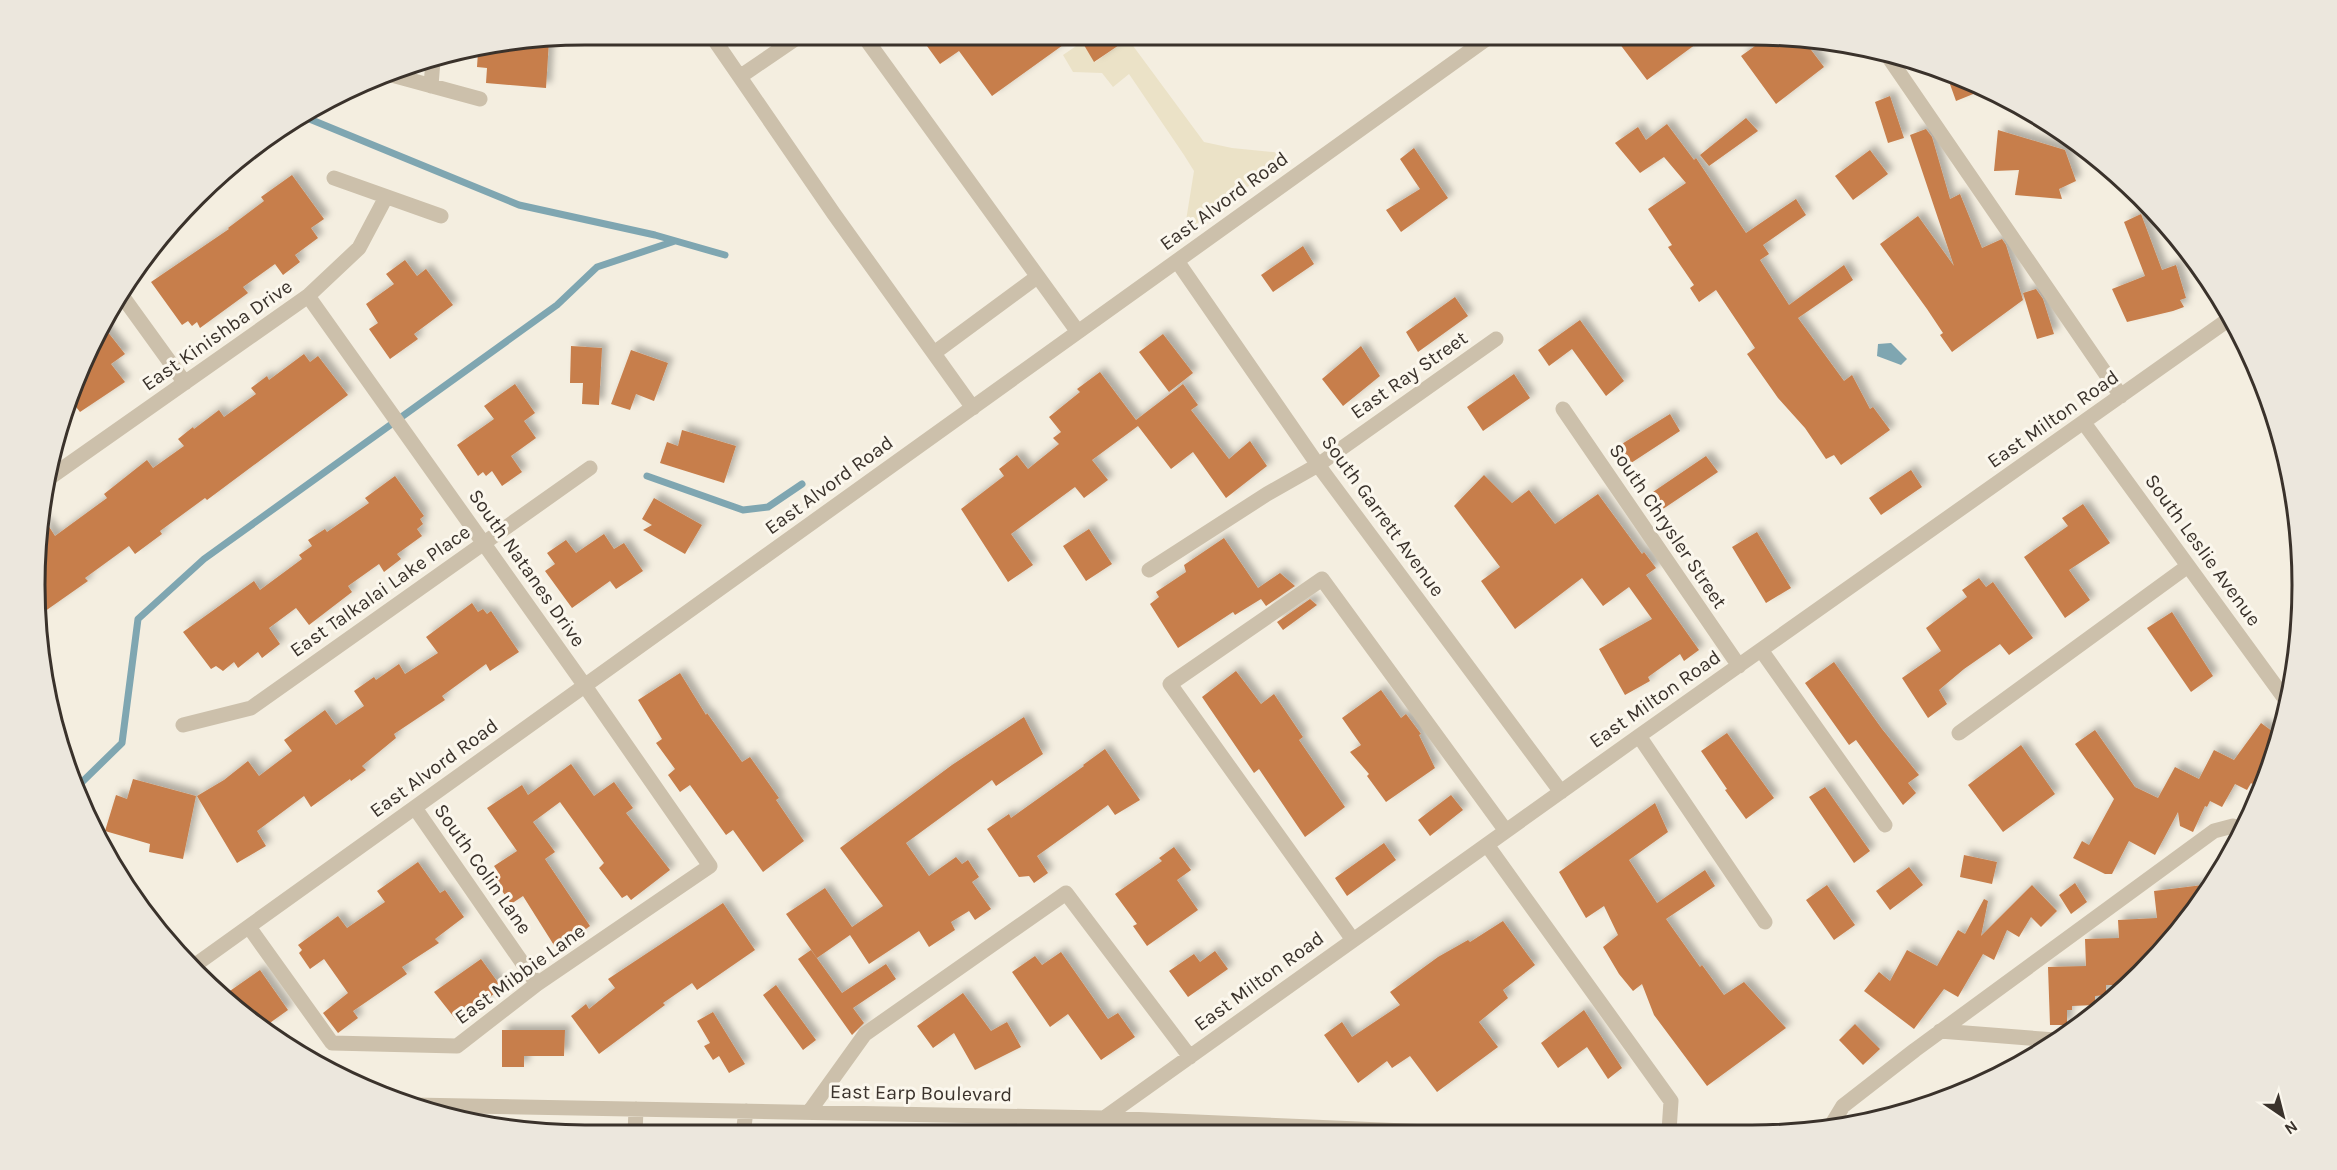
<svg xmlns="http://www.w3.org/2000/svg" width="2337" height="1170" font-family="Karla,sans-serif">
	<defs>
		<filter id="shadow"><feDropShadow dx="5.5" dy="-5.5" stdDeviation="3" flood-color="#0004"/></filter>
	</defs>
	<rect width="100%" height="100%" fill="#f4eee0"/>
	<path fill="#ebe2c7" d="M 1128,39 L 1204,142 L 1232,148 L 1283,153 L 1286,159 L 1184,233 L 1194,171 L 1184,155 L 1129,74 L 1113,87 L 1102,73 L 1073,72 L 1063,55 L 1082,42 L 1095,62 Z"/>
	<path fill="#7fa6b1" d="M 1891,343 L 1907,359 L 1901,365 L 1877,356 L 1878,344 Z"/>
	<g fill="none" stroke-linecap="round" stroke-linejoin="round">
		<path stroke="#7fa6b1" stroke-width="7" d="M 307,118 L 519,205 L 655,235 L 725,255
			M 647,476 L 743,510 L 768,507 L 802,484
			M 78,786 L 122,743 L 138,619 L 204,559 L 557,305 L 597,267 L 675,241"/>
	</g>
	<path fill="#c77e4b" filter="url(#shadow)" d="M 919,35 L 1077,35 L 992,96 L 959,51 L 940,64 Z
		M 1078,35 L 1134,35 L 1094,62 Z
		M 1613,35 L 1707,36 L 1647,80 Z
		M 1769,36 L 1802,38 L 1824,67 L 1776,104 L 1741,56 Z
		M 549,40 L 546,88 L 486,83 L 487,68 L 477,67 L 478,52 Z
		M 1946,73 L 1965,80 L 1988,88 L 1956,101 Z
		M 1890,96 L 1904,138 L 1888,143 L 1875,102 Z
		M 1746,118 L 1758,131 L 1709,166 L 1700,155 Z
		M 1667,124 L 1694,160 L 1696,158 L 1746,233 L 1796,199 L 1806,215 L 1763,245 L 1769,254 L 1760,260 L 1789,305 L 1844,265 L 1853,280 L 1798,318 L 1844,381 L 1852,375 L 1870,409 L 1873,407 L 1890,430 L 1841,465 L 1834,455 L 1826,459 L 1805,428 L 1778,398 L 1747,354 L 1755,348 L 1716,290 L 1699,302 L 1690,288 L 1694,285 L 1668,247 L 1672,245 L 1648,209 L 1686,183 L 1664,157 L 1640,173 L 1615,143 L 1638,127 L 1646,140 Z
		M 1926,129 L 1932,137 L 1950,199 L 1960,194 L 1982,248 L 2002,239 L 2006,245 L 2023,300 L 1952,352 L 1940,335 L 1943,333 L 1927,309 L 1880,244 L 1918,216 L 1954,266 L 1910,135 Z
		M 1998,130 L 2065,150 L 2076,181 L 2059,189 L 2062,199 L 2015,195 L 2019,170 L 1994,171 Z
		M 1414,148 L 1448,198 L 1401,232 L 1386,210 L 1420,189 L 1400,159 Z
		M 1870,150 L 1888,174 L 1853,200 L 1835,176 Z
		M 292,175 L 324,219 L 311,228 L 318,238 L 295,255 L 300,262 L 283,275 L 275,264 L 243,287 L 248,293 L 200,328 L 197,322 L 192,326 L 188,321 L 182,325 L 151,282 L 229,229 L 228,228 L 264,201 L 261,197 Z
		M 2141,214 L 2162,270 L 2176,265 L 2186,298 L 2180,300 L 2184,307 L 2173,311 L 2127,322 L 2112,289 L 2145,276 L 2124,222 Z
		M 1303,246 L 1314,264 L 1273,292 L 1261,275 Z
		M 405,260 L 417,276 L 426,269 L 453,305 L 414,334 L 418,339 L 390,359 L 369,329 L 378,323 L 366,304 L 394,284 L 386,274 Z
		M 2036,289 L 2043,299 L 2054,334 L 2037,339 L 2023,293 Z
		M 1455,297 L 1468,316 L 1418,352 L 1406,332 Z
		M 1580,320 L 1624,381 L 1606,396 L 1572,349 L 1549,366 L 1538,350 Z
		M 103,326 L 125,354 L 111,364 L 125,382 L 80,412 L 69,398 L 76,375 Z
		M 1163,334 L 1193,373 L 1169,392 L 1139,352 Z
		M 571,346 L 602,348 L 599,405 L 582,404 L 583,383 L 570,383 Z
		M 1361,346 L 1380,376 L 1343,406 L 1322,379 Z
		M 631,350 L 668,363 L 654,401 L 636,394 L 630,410 L 611,404 Z
		M 304,354 L 310,362 L 318,356 L 348,395 L 207,500 L 205,498 L 160,531 L 162,534 L 135,554 L 129,546 L 85,578 L 88,581 L 41,614 L 44,519 L 55,536 L 107,498 L 104,494 L 147,460 L 153,468 L 184,446 L 178,439 L 193,427 L 194,429 L 219,410 L 224,417 L 256,394 L 251,388 L 267,376 L 269,380 Z
		M 1100,372 L 1136,420 L 1183,384 L 1198,405 L 1191,410 L 1229,459 L 1250,441 L 1267,466 L 1226,498 L 1193,452 L 1171,469 L 1138,426 L 1092,460 L 1108,480 L 1084,498 L 1075,487 L 1011,534 L 1033,565 L 1008,582 L 961,509 L 1004,476 L 999,469 L 1017,455 L 1028,469 L 1059,444 L 1053,438 L 1061,432 L 1049,417 L 1080,392 L 1077,389 Z
		M 1514,374 L 1530,398 L 1483,431 L 1467,407 Z
		M 515,384 L 535,413 L 524,421 L 536,438 L 511,456 L 522,472 L 502,486 L 492,471 L 486,476 L 483,472 L 478,476 L 457,445 L 494,419 L 484,406 Z
		M 1670,414 L 1680,431 L 1628,465 L 1617,447 Z
		M 682,430 L 736,446 L 724,483 L 660,463 L 667,442 L 678,446 Z
		M 1706,456 L 1718,472 L 1660,511 L 1650,494 Z
		M 1911,470 L 1922,487 L 1881,515 L 1869,498 Z
		M 1484,475 L 1512,503 L 1529,490 L 1555,524 L 1598,494 L 1642,554 L 1644,552 L 1656,568 L 1646,575 L 1699,650 L 1684,661 L 1680,654 L 1648,677 L 1650,681 L 1625,695 L 1599,649 L 1652,619 L 1629,587 L 1603,606 L 1582,578 L 1515,629 L 1481,581 L 1500,567 L 1454,506 Z
		M 395,476 L 424,516 L 420,519 L 423,524 L 417,529 L 422,536 L 397,554 L 401,559 L 384,572 L 379,564 L 348,586 L 352,592 L 309,625 L 296,608 L 269,628 L 280,644 L 262,658 L 258,652 L 238,668 L 234,662 L 223,671 L 216,666 L 211,669 L 183,632 L 254,581 L 260,590 L 302,559 L 299,555 L 312,546 L 308,540 L 325,529 L 327,532 L 369,503 L 365,498 Z
		M 654,498 L 702,525 L 685,554 L 643,530 L 652,525 L 642,519 Z
		M 2083,504 L 2110,543 L 2069,570 L 2090,600 L 2065,618 L 2024,557 L 2068,526 L 2062,518 Z
		M 1089,529 L 1112,564 L 1086,581 L 1063,546 Z
		M 1757,532 L 1791,588 L 1766,603 L 1732,547 Z
		M 604,534 L 614,549 L 624,543 L 643,571 L 616,589 L 610,581 L 572,608 L 545,571 L 555,564 L 547,553 L 566,540 L 576,553 Z
		M 1224,538 L 1258,588 L 1280,573 L 1295,586 L 1266,606 L 1261,599 L 1235,615 L 1233,612 L 1178,648 L 1150,604 L 1159,597 L 1156,592 L 1186,572 L 1184,565 Z
		M 1979,578 L 1986,587 L 1993,582 L 2033,638 L 2009,655 L 2000,644 L 1964,669 L 1939,690 L 1947,704 L 1928,718 L 1902,678 L 1941,651 L 1926,628 L 1967,597 L 1962,590 Z
		M 1310,599 L 1317,605 L 1283,630 L 1277,622 Z
		M 472,603 L 478,612 L 483,609 L 487,614 L 491,611 L 519,652 L 490,671 L 486,664 L 442,696 L 445,700 L 394,734 L 396,738 L 362,766 L 366,770 L 351,781 L 350,779 L 311,807 L 304,796 L 257,831 L 266,846 L 237,863 L 197,796 L 224,780 L 248,761 L 259,776 L 292,751 L 284,740 L 325,710 L 336,725 L 364,706 L 354,691 L 374,677 L 376,680 L 399,664 L 405,674 L 438,653 L 426,637 Z
		M 2172,612 L 2213,676 L 2191,692 L 2147,628 Z
		M 1834,662 L 1882,729 L 1919,775 L 1908,783 L 1916,793 L 1903,805 L 1856,740 L 1849,745 L 1805,683 Z
		M 1236,671 L 1261,704 L 1274,694 L 1303,737 L 1299,740 L 1345,807 L 1305,837 L 1259,769 L 1254,773 L 1202,697 Z
		M 680,673 L 706,715 L 707,713 L 742,762 L 750,757 L 779,798 L 776,800 L 804,841 L 763,872 L 733,830 L 726,835 L 690,785 L 680,792 L 668,775 L 675,769 L 656,743 L 662,739 L 638,700 Z
		M 1381,690 L 1401,718 L 1406,714 L 1421,734 L 1419,735 L 1435,768 L 1386,802 L 1367,776 L 1369,774 L 1350,752 L 1361,745 L 1342,718 Z
		M 1024,717 L 1043,754 L 996,786 L 992,780 L 906,843 L 929,876 L 956,857 L 962,864 L 968,860 L 979,877 L 972,882 L 991,909 L 975,920 L 969,911 L 951,922 L 955,930 L 929,947 L 919,931 L 869,964 L 850,935 L 817,958 L 786,914 L 825,888 L 852,927 L 883,906 L 840,848 L 952,765 Z
		M 2261,723 L 2280,737 L 2261,789 L 2251,783 L 2247,790 L 2235,784 L 2222,807 L 2210,801 L 2207,807 L 2205,806 L 2193,832 L 2180,826 L 2178,812 L 2155,855 L 2129,841 L 2112,874 L 2105,874 L 2073,858 L 2082,841 L 2089,845 L 2114,799 L 2075,744 L 2095,730 L 2135,787 L 2158,798 L 2175,767 L 2199,779 L 2214,750 L 2234,760 Z
		M 1727,733 L 1774,798 L 1746,819 L 1725,790 L 1727,789 L 1701,751 Z
		M 2021,745 L 2055,794 L 2003,832 L 1968,785 Z
		M 1105,749 L 1140,800 L 1115,815 L 1108,805 L 1037,856 L 1048,873 L 1034,883 L 1029,876 L 1019,877 L 987,829 L 1009,814 L 1011,818 L 1084,766 L 1083,765 Z
		M 571,764 L 594,796 L 614,782 L 633,808 L 626,813 L 670,870 L 631,900 L 627,895 L 622,898 L 599,868 L 604,863 L 560,802 L 533,822 L 555,852 L 545,859 L 590,926 L 557,950 L 523,896 L 511,904 L 494,879 L 500,875 L 494,866 L 517,851 L 487,808 L 522,785 L 528,795 Z
		M 133,779 L 196,796 L 183,859 L 149,852 L 150,844 L 105,831 L 116,795 L 127,799 Z
		M 1825,787 L 1870,851 L 1854,863 L 1809,797 Z
		M 1451,795 L 1463,810 L 1430,836 L 1418,820 Z
		M 1655,803 L 1668,832 L 1629,860 L 1657,903 L 1705,870 L 1715,886 L 1666,919 L 1700,967 L 1702,965 L 1724,995 L 1744,982 L 1786,1028 L 1707,1086 L 1654,1015 L 1642,984 L 1633,991 L 1619,974 L 1603,947 L 1618,935 L 1604,906 L 1586,918 L 1559,872 Z
		M 1384,843 L 1396,860 L 1347,896 L 1335,878 Z
		M 1174,847 L 1191,870 L 1177,880 L 1198,910 L 1147,946 L 1133,926 L 1137,924 L 1115,894 L 1162,861 L 1159,858 Z
		M 1964,855 L 1997,862 L 1992,884 L 1960,877 Z
		M 418,862 L 440,893 L 445,890 L 464,917 L 435,939 L 439,943 L 402,967 L 407,974 L 353,1011 L 358,1018 L 338,1033 L 323,1013 L 348,993 L 324,959 L 310,969 L 299,953 L 302,950 L 298,945 L 338,916 L 347,928 L 385,902 L 377,891 Z
		M 1909,867 L 1923,885 L 1890,910 L 1876,891 Z
		M 2075,883 L 2087,902 L 2071,914 L 2059,895 Z
		M 2211,884 L 2189,920 L 2124,985 L 2106,985 L 2106,995 L 2095,996 L 2095,1005 L 2072,1006 L 2072,1010 L 2067,1010 L 2067,1025 L 2050,1025 L 2048,967 L 2086,966 L 2085,939 L 2119,938 L 2118,920 L 2157,918 L 2154,891 Z
		M 1827,885 L 1855,925 L 1834,940 L 1806,900 Z
		M 2032,885 L 2057,911 L 2041,927 L 2031,917 L 2019,937 L 2007,930 L 1994,960 L 1983,954 L 1958,997 L 1944,989 L 1914,1029 L 1864,991 L 1879,972 L 1890,981 L 1907,950 L 1937,966 L 1958,930 L 1965,934 L 1984,899 L 1988,901 L 1981,936 Z
		M 723,903 L 755,950 L 697,990 L 692,983 L 663,1003 L 665,1005 L 599,1054 L 571,1016 L 586,1004 L 589,1009 L 615,988 L 608,979 Z
		M 1503,921 L 1535,965 L 1503,990 L 1508,998 L 1479,1022 L 1498,1047 L 1437,1092 L 1410,1056 L 1392,1068 L 1387,1061 L 1358,1083 L 1324,1035 L 1342,1022 L 1352,1037 L 1400,1005 L 1390,992 L 1438,957 L 1468,940 L 1470,942 Z
		M 811,950 L 842,993 L 886,964 L 896,979 L 853,1008 L 864,1023 L 852,1035 L 798,959 Z
		M 1215,951 L 1228,969 L 1188,997 L 1169,971 L 1194,954 L 1200,962 Z
		M 1061,952 L 1108,1019 L 1118,1013 L 1135,1037 L 1101,1060 L 1068,1014 L 1050,1027 L 1012,972 L 1035,956 L 1042,965 Z
		M 481,959 L 502,988 L 457,1021 L 434,992 Z
		M 260,970 L 288,1010 L 267,1025 L 233,1001 L 227,993 Z
		M 776,985 L 816,1040 L 803,1050 L 763,995 Z
		M 963,993 L 991,1031 L 1007,1022 L 1021,1047 L 975,1070 L 954,1033 L 933,1048 L 917,1026 Z
		M 1584,1010 L 1622,1068 L 1608,1079 L 1587,1047 L 1558,1068 L 1541,1043 Z
		M 713,1012 L 745,1064 L 729,1073 L 719,1056 L 713,1060 L 704,1046 L 710,1043 L 697,1021 Z
		M 1855,1024 L 1880,1049 L 1863,1065 L 1839,1040 Z
		M 502,1030 L 565,1030 L 564,1056 L 524,1056 L 524,1067 L 502,1067 Z"/>
	<g fill="none" stroke-linecap="round" stroke-linejoin="round">
		<path stroke="#ccc0ab" stroke-width="15" d="M 711,35 L 834,214 L 973,408
			M 863,35 L 1078,332
			M 1885,52 L 2121,396
			M 388,74 L 480,99
			M 741,76 L 801,35
			M 431,86 L 433,60
			M 334,178 L 441,216
			M 2157,214 L 2231,315
			M 1177,261 L 1318,465 L 1561,792
			M 120,293 L 185,383
			M 934,353 L 1037,277
			M 1563,409 L 1739,666
			M 2084,423 L 2288,703
			M 45,481 L 308,296 L 359,248 L 386,197
			M 1149,570 L 1267,494 L 1318,465 L 1496,339
			M 1761,650 L 1885,825
			M 183,725 L 251,708 L 590,468
			M 1959,733 L 2188,566
			M 1639,736 L 1765,922
			M 415,808 L 537,984
			M 1487,845 L 1671,1101 L 1669,1131
			M 249,927 L 332,1043 L 457,1046 L 537,984 L 710,866 L 585,686 L 308,296
			M 1353,940 L 1170,684 L 1322,579 L 1506,831
			M 191,968 L 1492,35
			M 1940,1031 L 2055,1040
			M 412,1105 L 1104,1118 L 1429,1132
			M 809,1112 L 865,1034 L 1066,893 L 1190,1057
			M 1104,1118 L 1639,736 L 2232,317
			M 1829,1129 L 1843,1106 L 1915,1050 L 2214,831 L 2233,826 L 2245,829
			M 635,1134 L 636,1109
			M 743,1134 L 746,1111"/>
	</g>
	<g text-anchor="middle" dominant-baseline="central" stroke-width="6" stroke-linejoin="round" paint-order="stroke">
		<g font-size="20" fill="#3a322b" stroke="#fbf7ed">
			<text transform="translate(1224 201) rotate(-36)">East Alvord Road</text>
			<text transform="translate(217 335) rotate(-35)">East Kinishba Drive</text>
			<text transform="translate(1409 375) rotate(-35)">East Ray Street</text>
			<text transform="translate(2053 419) rotate(-35)">East Milton Road</text>
			<text transform="translate(829 485) rotate(-36)">East Alvord Road</text>
			<text transform="translate(1383 516) rotate(54)">South Garrett Avenue</text>
			<text transform="translate(1668 526) rotate(56)">South Chrysler Street</text>
			<text transform="translate(2203 550) rotate(54)">South Leslie Avenue</text>
			<text transform="translate(527 568) rotate(55)">South Natanes Drive</text>
			<text transform="translate(380 591) rotate(-35)">East Talkalai Lake Place</text>
			<text transform="translate(1655 699) rotate(-35)">East Milton Road</text>
			<text transform="translate(434 768) rotate(-36)">East Alvord Road</text>
			<text transform="translate(483 869) rotate(55)">South Colin Lane</text>
			<text transform="translate(520 974) rotate(-36)">East Mibbie Lane</text>
			<text transform="translate(1259 981) rotate(-36)">East Milton Road</text>
			<text transform="translate(921 1093) rotate(1)">East Earp Boulevard</text>
		</g>
	</g>
	<path d="M0 0H2337V1170H0ZM585 45H1752A540 540 0 0 1 2292 585V585A540 540 0 0 1 1752 1125H585A540 540 0 0 1 45 585V585A540 540 0 0 1 585 45Z" fill="#ece7dd" fill-rule="evenodd"/>
	<path fill="none" stroke="#3a322b" stroke-width="3" d="M585 45H1752A540 540 0 0 1 2292 585V585A540 540 0 0 1 1752 1125H585A540 540 0 0 1 45 585V585A540 540 0 0 1 585 45Z"/>
	<g transform="translate(2283 1116) rotate(145)" stroke="#fbf7ed" stroke-width="4.5" paint-order="stroke">
	<path d="M0-4.5L10 22L0 15L-10 22Z" fill="#3a322b"/>
	<text y="-9" font-size="16" font-weight="bold" text-anchor="middle" fill="#3a322b">N</text>
	</g>
</svg>
